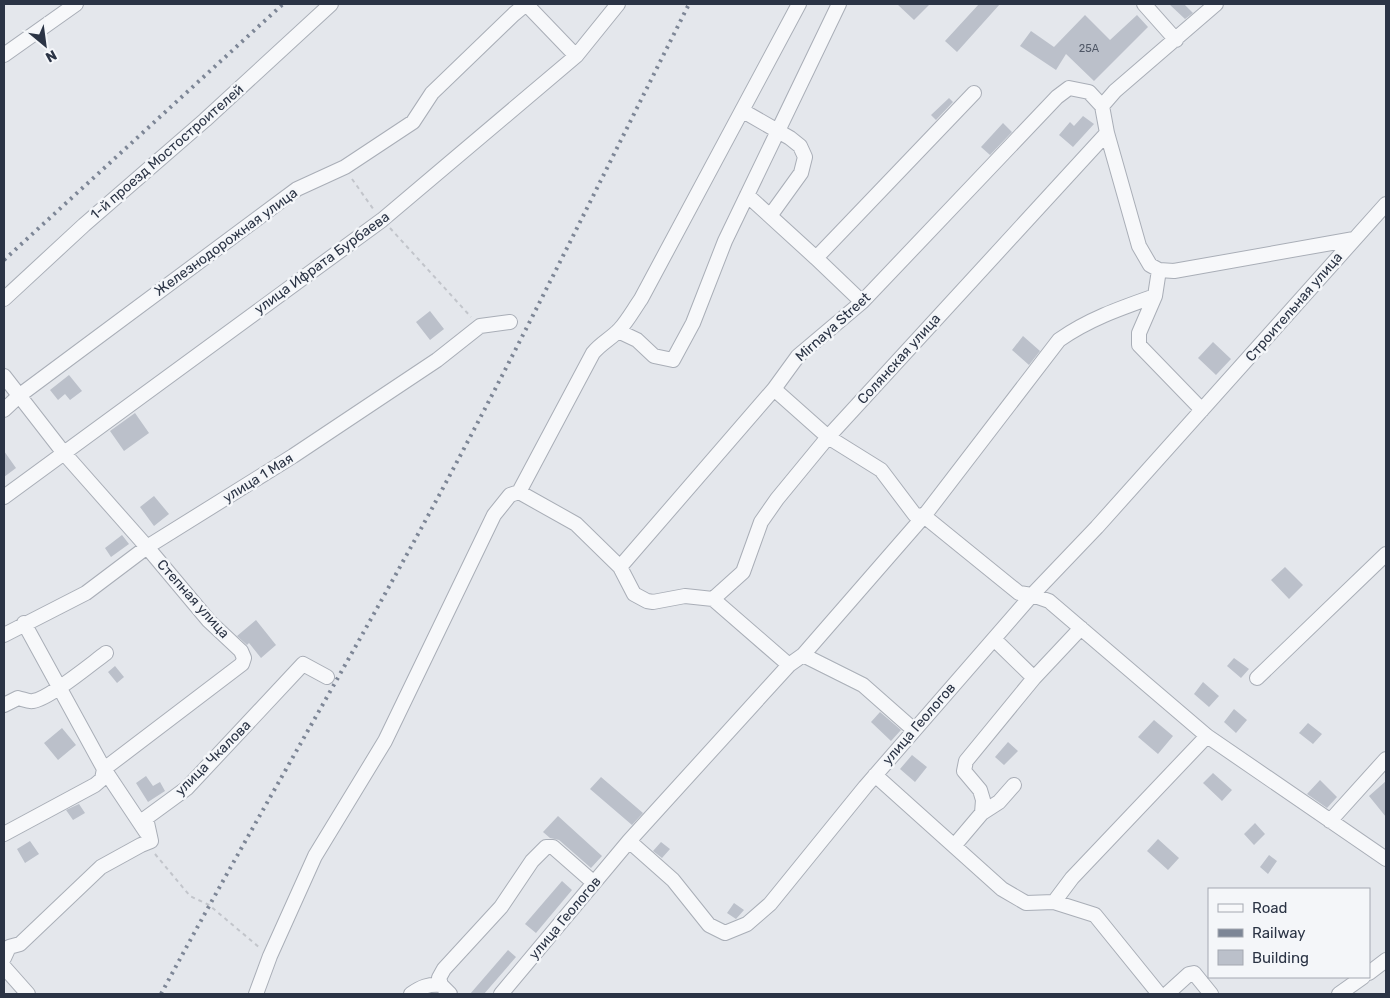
<svg xmlns="http://www.w3.org/2000/svg" width="1390" height="998" font-family="Rubik,sans-serif">
	<rect width="100%" height="100%" fill="#e4e7ec"/>
	<path fill="#bbc0ca" d="M 897,4 L 930,4 L 914,20 Z
		M 979,4 L 1000,4 L 957,52 L 945,41 Z
		M 1169,4 L 1184,4 L 1193,13 L 1185,19 Z
		M 1085,15 L 1110,40 L 1137,15 L 1148,27 L 1094,81 L 1066,54 L 1056,70 L 1020,46 L 1031,31 L 1054,47 Z
		M 949,98 L 953,102 L 936,120 L 931,115 Z
		M 1083,116 L 1094,124 L 1073,147 L 1059,135 L 1070,122 L 1074,126 Z
		M 1003,123 L 1012,132 L 990,155 L 981,147 Z
		M 430,311 L 444,329 L 430,340 L 416,322 Z
		M 1023,336 L 1040,351 L 1029,365 L 1012,350 Z
		M 1213,342 L 1231,359 L 1216,375 L 1198,358 Z
		M 69,375 L 82,391 L 70,400 L 65,394 L 58,400 L 50,390 Z
		M 135,413 L 149,433 L 124,451 L 110,431 Z
		M 4,451 L 16,468 L 4,477 Z
		M 154,496 L 169,514 L 154,526 L 140,507 Z
		M 122,535 L 129,544 L 111,557 L 105,548 Z
		M 1285,567 L 1303,585 L 1289,599 L 1271,580 Z
		M 256,620 L 276,645 L 261,658 L 249,643 L 247,645 L 237,636 Z
		M 1234,658 L 1249,669 L 1241,678 L 1227,666 Z
		M 115,666 L 124,677 L 117,683 L 108,672 Z
		M 1203,682 L 1219,696 L 1209,707 L 1194,694 Z
		M 1234,709 L 1247,720 L 1236,733 L 1224,722 Z
		M 880,712 L 901,730 L 891,741 L 871,722 Z
		M 1154,720 L 1173,736 L 1158,754 L 1138,737 Z
		M 1308,723 L 1322,734 L 1313,744 L 1299,733 Z
		M 62,728 L 76,745 L 58,760 L 44,743 Z
		M 1008,742 L 1018,751 L 1004,765 L 995,757 Z
		M 912,755 L 927,767 L 915,782 L 900,769 Z
		M 1213,773 L 1232,790 L 1222,801 L 1203,783 Z
		M 146,776 L 153,786 L 160,782 L 165,791 L 148,802 L 136,783 Z
		M 601,777 L 643,813 L 632,825 L 590,789 Z
		M 1320,780 L 1337,797 L 1327,808 L 1307,794 Z
		M 1386,781 L 1386,817 L 1369,796 Z
		M 79,804 L 85,813 L 73,820 L 66,810 Z
		M 558,816 L 602,856 L 591,868 L 559,840 L 550,838 L 543,832 Z
		M 1255,823 L 1265,834 L 1254,845 L 1244,834 Z
		M 1158,839 L 1179,858 L 1168,870 L 1147,851 Z
		M 30,841 L 39,854 L 25,863 L 17,849 Z
		M 661,842 L 670,849 L 662,858 L 653,851 Z
		M 1269,855 L 1277,861 L 1268,874 L 1260,867 Z
		M 562,881 L 572,890 L 536,933 L 525,924 Z
		M 734,903 L 744,910 L 736,919 L 727,913 Z
		M 508,950 L 516,957 L 484,994 L 470,994 Z"/>
	<g fill="none" stroke-linecap="round" stroke-linejoin="round">
		<defs>
			<path id="minor" d="M 1144,4 L 1176,40
				M 1216,4 L 1115,91 L 1102,106 L 1107,133 L 1139,246 L 1150,265 L 1159,270 L 1174,271 L 1354,239
				M 4,55 L 76,4
				M 743,111 L 790,138 L 800,146 L 805,157 L 801,173 L 770,216
				M 747,195 L 816,258 L 862,302
				M 816,258 L 974,93
				M 1159,270 L 1155,296 L 1139,333 L 1139,345 L 1202,410
				M 4,299 L 84,225 L 205,120 L 331,4
				M 618,331 L 637,340 L 654,356 L 673,360 L 693,323 L 725,241 L 839,4
				M 4,376 L 63,452 L 147,547 L 209,621 L 241,651 L 244,658 L 242,664 L 104,769 L 102,779 L 95,785 L 4,834
				M 774,389 L 828,437 L 881,470 L 915,515 L 924,516 L 1019,593 L 1032,595 L 1049,601 L 1207,736 L 1386,859
				M 4,410 L 20,395 L 297,189 L 345,167 L 413,122 L 432,93 L 514,14 L 526,4 L 576,56
				M 519,492 L 576,524 L 620,567 L 634,594 L 647,601 L 653,602 L 685,596 L 713,599 L 789,665
				M 4,497 L 382,220 L 576,56 L 618,4
				M 620,567 L 774,389 L 798,356 L 862,302 L 1057,97 L 1069,88 L 1089,92 L 1102,106
				M 713,599 L 743,572 L 761,522 L 777,499 L 828,437 L 1107,133
				M 24,623 L 104,769 L 146,832
				M 4,635 L 86,593 L 147,547 L 293,456 L 437,360 L 480,326 L 510,322
				M 994,639 L 1034,678
				M 803,655 L 863,685 L 914,730
				M 1257,678 L 1386,554
				M 4,705 L 18,698 C 23,699 28,702 33,701 C 49,699 91,664 106,653
				M 875,775 L 1002,889 L 1026,903 L 1054,902 L 1095,915 L 1159,994
				M 982,813 L 999,802 L 1014,785
				M 1330,821 L 1386,759
				M 629,841 L 673,880 L 709,925 L 725,933 L 747,924 L 770,904 L 865,787 L 1032,595 L 1097,527 L 1386,204
				M 954,846 L 982,813 L 983,800 L 980,790 L 964,771 L 966,761 L 1034,678 L 1081,628
				M 1054,902 L 1072,878 L 1207,736
				M 4,958 L 9,947 L 20,944 L 101,867 L 141,845 L 151,841 L 146,818 L 187,788 L 303,664 L 327,677
				M 4,967 L 28,994
				M 1369,973 L 1386,960
				M 256,994 L 270,956 L 315,856 L 385,741 L 494,515 L 510,495 L 519,492 L 593,353 C 601,343 612,338 620,329 C 628,320 634,309 641,299 L 799,4
				M 411,994 C 421,987 428,984 441,985
				M 450,994 L 441,985 L 439,978 L 444,969 L 501,907 L 532,861 L 546,847 L 553,847 L 594,883
				M 501,994 L 629,841 L 789,665 L 803,655 L 924,516 L 1059,340 C 1089,319 1121,308 1155,296
				M 1167,994 L 1189,974 L 1194,973 L 1211,994
				M 1339,994 L 1363,977"/>
		</defs>
		<use href="#minor" stroke="#a9aeb7" stroke-width="16"/>
		<path stroke="#c2c5cb" stroke-width="2" stroke-dasharray="4 4" stroke-linecap="butt" d="M 352,179 L 374,210
			M 390,228 L 471,317
			M 155,854 L 190,896 L 209,905 L 260,948"/>
		<use href="#minor" stroke="#f7f8fa" stroke-width="14"/>
		<path stroke="#7d8696" stroke-width="4" stroke-dasharray="2.5 5" stroke-linecap="butt" d="M 4,260 L 283,4
			M 161,994 C 240,847 325,703 406,556 C 506,375 596,189 689,4"/>
	</g>
	<g text-anchor="middle" dominant-baseline="central" stroke-width="5" stroke-linejoin="round" paint-order="stroke">
		<g font-size="11" fill="#4f5766">
			<text x="1089" y="48">25А</text>
		</g>
		<g font-size="14" fill="#2b3445" stroke="#f4f6f9">
			<text transform="translate(167 152) rotate(-41)">1-й проезд Мостостроителей</text>
			<text transform="translate(226 242) rotate(-36)">Железнодорожная улица</text>
			<text transform="translate(322 263) rotate(-36)">улица Ифрата Бурбаева</text>
			<text transform="translate(1294 307) rotate(-49)">Строительная улица</text>
			<text transform="translate(833 327) rotate(-42)">Mirnaya Street</text>
			<text transform="translate(899 359) rotate(-48)">Солянская улица</text>
			<text transform="translate(258 478) rotate(-32)">улица 1 Мая</text>
			<text transform="translate(193 599) rotate(48)">Степная улица</text>
			<text transform="translate(919 724) rotate(-49)">улица Геологов</text>
			<text transform="translate(213 758) rotate(-45)">улица Чкалова</text>
			<text transform="translate(565 918) rotate(-50)">улица Геологов</text>
		</g>
	</g>
	<rect width="1390" height="998" fill="none" stroke="#2b3445" stroke-width="10"/>
	<rect x="1208" y="888" width="162" height="90" fill="#f4f6f9" stroke="#a4a8b1"/>
	<rect x="1218" y="904" width="25" height="8" fill="#f7f8fa" stroke="#a4a8b1"/>
	<text x="1252" y="913" font-size="15" fill="#2b3445">Road</text>
	<rect x="1218" y="929" width="25" height="8" fill="#7d8696" stroke="#a4a8b1"/>
	<text x="1252" y="938" font-size="15" fill="#2b3445">Railway</text>
	<rect x="1218" y="950" width="25" height="15" fill="#bbc0ca" stroke="#a4a8b1"/>
	<text x="1252" y="963" font-size="15" fill="#2b3445">Building</text>
	<g transform="translate(45 45) rotate(151)" stroke="#f4f6f9" stroke-width="4" paint-order="stroke">
	<path d="M0-4L9 19L0 12L-9 19Z" fill="#2b3445"/>
	<text y="-8" font-size="14" font-weight="bold" text-anchor="middle" fill="#2b3445">N</text>
	</g>
</svg>
